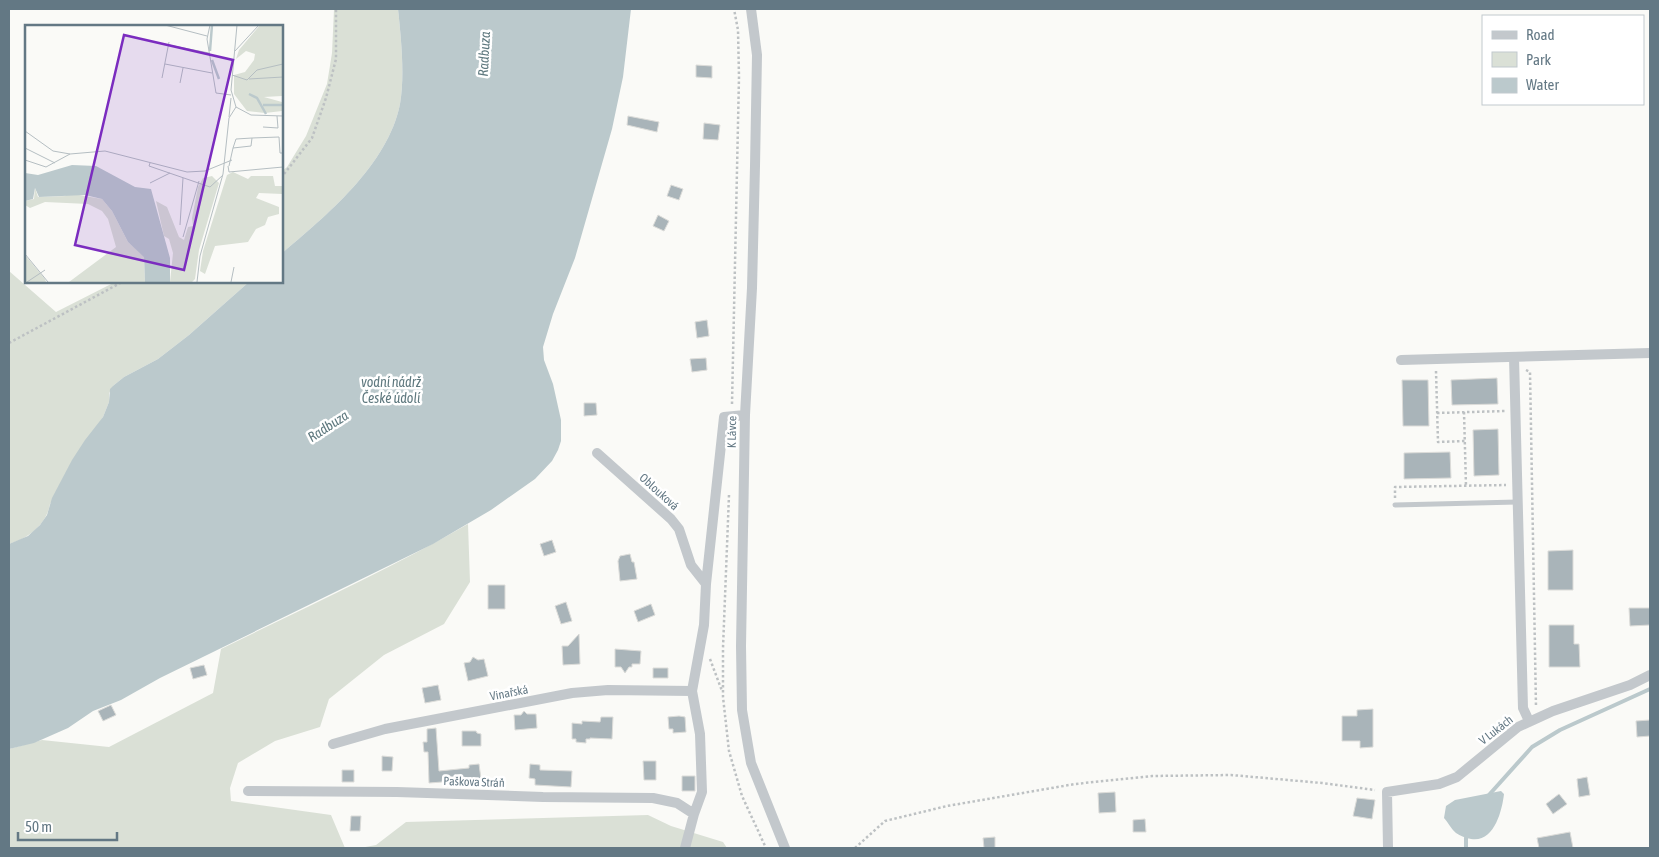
<svg xmlns="http://www.w3.org/2000/svg" width="1659" height="857" font-family="'Asap Condensed',sans-serif">
	<rect width="100%" height="100%" fill="#fafaf7"/>
	<path fill="#dae0d6" d="M 334,9 L 398,9 C 401,38 405,75 400,104 C 388,165 326,216 281,254 L 281,172 L 287,167 L 306,136 L 327,84 L 332,53 Z
		M 9,271 L 56,312 L 117,281 L 250,281 L 189,335 L 158,359 L 124,377 L 114,385 L 109,393 L 109,402 L 103,417 L 50,504 C 46,525 29,538 9,544 Z
		M 468,524 L 470,582 L 444,624 L 384,655 L 329,699 L 320,727 L 275,741 L 238,763 L 230,788 L 231,801 L 331,815 L 345,848 L 9,848 L 9,749 L 42,740 L 109,747 L 213,693 L 221,649 C 304,608 388,570 468,524 Z
		M 648,815 L 671,826 L 723,842 L 727,848 L 360,848 L 376,845 L 406,822 Z"/>
	<path fill="#bbc9cc" d="M 398,9 L 631,9 L 623,77 L 612,129 L 575,258 L 553,314 L 543,347 L 544,360 L 553,384 L 561,420 L 561,441 L 558,450 L 552,461 L 535,479 L 491,510 L 433,544 L 160,678 L 121,700 L 93,711 L 68,728 L 34,743 L 9,749 L 9,544 L 28,536 L 40,525 L 47,515 L 52,498 L 72,460 L 85,440 L 103,417 L 109,402 L 110,389 L 114,385 L 124,377 L 158,359 L 189,335 L 250,281 L 281,281 L 281,254 C 326,216 388,165 400,104 C 405,75 401,38 398,9 Z
		M 1501,791 L 1504,794 C 1502,811 1494,843 1471,839 C 1466,838 1460,836 1456,833 C 1451,829 1448,822 1444,818 L 1446,806 L 1455,800 Z"/>
	<g fill="none" stroke-linecap="round" stroke-linejoin="round">
		<path stroke="#bbc9cc" stroke-width="4" d="M 1488,796 L 1532,747 L 1560,730 L 1650,689
			M 1466,848 L 1466,838 L 1469,834"/>
	</g>
	<path fill="#a9b4b9" stroke="#dcdcd9" d="M 696,65 L 712,66 L 712,78 L 696,77 Z
		M 628,116 L 659,122 L 657,132 L 627,125 Z
		M 704,123 L 720,125 L 718,140 L 703,139 Z
		M 671,185 L 683,189 L 679,200 L 667,196 Z
		M 658,215 L 669,221 L 664,231 L 653,226 Z
		M 707,320 L 709,336 L 697,338 L 695,322 Z
		M 706,358 L 707,370 L 692,372 L 690,359 Z
		M 1497,378 L 1498,404 L 1452,405 L 1451,380 Z
		M 1402,380 L 1428,380 L 1429,426 L 1403,426 Z
		M 584,403 L 596,403 L 597,415 L 584,416 Z
		M 1498,429 L 1499,475 L 1474,476 L 1473,430 Z
		M 1450,452 L 1451,478 L 1404,479 L 1404,453 Z
		M 552,540 L 556,552 L 544,556 L 540,544 Z
		M 1573,550 L 1573,590 L 1548,590 L 1548,551 Z
		M 630,554 L 632,562 L 634,562 L 637,579 L 620,581 L 618,561 L 620,556 Z
		M 488,585 L 505,585 L 505,609 L 488,609 Z
		M 566,602 L 572,621 L 561,624 L 555,606 Z
		M 651,604 L 655,615 L 638,622 L 634,611 Z
		M 1629,608 L 1650,608 L 1650,625 L 1630,626 Z
		M 1549,625 L 1574,625 L 1574,644 L 1579,644 L 1580,667 L 1549,667 Z
		M 579,634 L 580,664 L 563,665 L 562,646 L 568,646 Z
		M 615,649 L 641,651 L 640,664 L 632,664 L 632,667 L 629,667 L 625,673 L 621,667 L 615,667 Z
		M 473,657 L 478,660 L 484,659 L 488,676 L 468,681 L 464,663 L 470,662 Z
		M 204,665 L 207,675 L 193,679 L 190,668 Z
		M 653,668 L 668,668 L 668,678 L 653,678 Z
		M 438,685 L 441,700 L 425,703 L 422,688 Z
		M 111,705 L 116,715 L 103,721 L 98,711 Z
		M 1373,709 L 1373,747 L 1360,748 L 1360,741 L 1342,741 L 1342,716 L 1357,716 L 1357,710 Z
		M 524,711 L 527,714 L 536,714 L 537,728 L 515,730 L 514,715 L 521,715 Z
		M 679,716 L 685,717 L 686,732 L 673,733 L 673,729 L 669,729 L 668,717 Z
		M 601,717 L 613,717 L 612,739 L 590,738 L 590,739 L 586,739 L 586,743 L 576,742 L 576,739 L 572,739 L 572,723 L 582,724 L 582,721 L 600,722 Z
		M 1650,720 L 1650,736 L 1637,737 L 1636,721 Z
		M 436,728 L 439,771 L 469,768 L 469,765 L 479,764 L 481,779 L 429,783 L 428,752 L 424,752 L 423,742 L 427,742 L 427,729 Z
		M 462,731 L 476,731 L 477,733 L 481,734 L 481,746 L 462,746 Z
		M 382,756 L 393,757 L 392,771 L 382,771 Z
		M 643,761 L 656,761 L 656,780 L 644,780 Z
		M 530,764 L 540,765 L 540,770 L 572,771 L 571,787 L 535,785 L 535,779 L 529,778 Z
		M 342,770 L 354,770 L 354,782 L 342,782 Z
		M 682,776 L 695,776 L 695,791 L 682,791 Z
		M 1587,777 L 1590,795 L 1579,797 L 1577,779 Z
		M 1115,792 L 1116,812 L 1099,813 L 1098,793 Z
		M 1559,794 L 1567,804 L 1553,814 L 1546,804 Z
		M 1357,798 L 1375,800 L 1372,819 L 1353,816 Z
		M 351,816 L 361,816 L 360,831 L 350,831 Z
		M 1145,819 L 1146,832 L 1133,832 L 1133,820 Z
		M 1570,832 L 1573,848 L 1539,848 L 1537,838 Z
		M 995,837 L 995,848 L 984,848 L 983,838 Z"/>
	<g fill="none" stroke-linecap="round" stroke-linejoin="round">
		<path stroke="#bdc1c3" stroke-width="2.5" stroke-dasharray="2.5 2.5" stroke-linecap="butt" d="M 281,178 L 312,138 L 326,98 L 336,59 L 336,9
			M 9,343 L 124,281
			M 1526,370 L 1530,372 L 1536,707
			M 1436,371 L 1438,442 L 1465,441
			M 732,404 L 739,77 L 738,30 L 734,9
			M 1464,412 L 1466,486
			M 1437,413 L 1505,411
			M 729,495 L 723,648 L 723,697 L 729,751 L 742,796 L 766,848
			M 1395,498 L 1395,487 L 1506,485
			M 710,659 L 722,691
			M 855,848 L 885,821 L 947,806 L 1075,784 L 1152,776 L 1231,775 L 1322,783 L 1375,790"/>
		<path stroke="#c3c8cc" stroke-width="5" d="M 1395,505 L 1517,502"/>
		<path stroke="#c3c8cc" stroke-width="10" d="M 751,9 L 757,55 L 755,166 L 752,288 L 745,415 L 741,646 L 742,710 L 751,763 L 785,848
			M 1514,357 L 1523,708 L 1529,721
			M 1401,360 L 1650,353
			M 597,453 L 671,519 L 679,529 L 691,565 L 706,584
			M 333,744 L 385,729 L 572,693 L 608,690 L 692,691
			M 248,791 L 397,792 L 543,797 L 653,798 L 677,803 L 694,814
			M 685,848 L 694,814 L 702,792 L 700,734 L 692,691 L 704,625 L 706,584 L 724,417 L 745,415
			M 1388,848 L 1387,792 L 1439,784 L 1457,777 L 1518,727 L 1553,711 L 1630,685 L 1650,675"/>
	</g>
	<g text-anchor="middle" dominant-baseline="central" stroke-width="5" stroke-linejoin="round" paint-order="stroke">
		<g font-size="12" fill="#637884" stroke="#fff">
			<text transform="translate(732 432) rotate(-89)">K Lávce</text>
			<text transform="translate(659 492) rotate(42)">Oblouková</text>
			<text transform="translate(509 693) rotate(-11)">Vinařská</text>
			<text transform="translate(1496 730) rotate(-38)">V Lukách</text>
			<text transform="translate(474 782) rotate(2)">Paškova Stráň</text>
		</g>
		<g font-size="14" font-style="italic" fill="#5e787e" stroke="#fff">
			<text transform="translate(484 54) rotate(-87)">Radbuza</text>
			<text x="391" y="382">vodní nádrž<tspan x="391" dy="16">České údolí</tspan></text>
			<text transform="translate(328 426) rotate(-33)">Radbuza</text>
		</g>
	</g>
	<g transform="translate(25 25)">
		<rect width="258" height="258" fill="#fafaf7"/>
		<path d="M 235,0 L 257,0 L 257,71 L 239,72 L 257,77 L 257,86 L 240,88 L 222,86 L 209,69 L 209,50 L 220,47 L 229,35 L 230,29 L 221,26 L 211,34 L 214,25 ZM 208,147 L 223,154 L 226,151 L 248,151 L 250,161 L 257,161 L 257,169 L 234,168 L 231,173 L 254,182 L 254,189 L 243,192 L 240,200 L 231,204 L 223,217 L 190,221 L 180,249 L 175,246 L 178,226 L 202,150 ZM 187,151 L 194,158 L 174,225 L 170,254 L 167,257 L 145,257 L 148,228 L 144,214 L 139,211 L 131,176 L 142,182 L 154,212 L 159,215 L 163,202 L 168,201 L 167,193 L 173,162 L 178,153 ZM 10,163 L 13,172 L 41,171 L 37,167 L 77,174 L 87,186 L 103,217 L 119,231 L 120,257 L 44,257 L 91,222 L 83,194 L 77,186 L 63,179 L 20,177 L 5,183 L 0,180 L 0,176 L 9,174 ZM 0,230 L 20,254 L 21,257 L 0,257 Z" fill="#dae0d6"/>
		<path d="M 47,140 L 71,141 L 110,162 L 126,164 L 145,233 L 145,257 L 120,257 L 119,232 L 103,217 L 87,186 L 77,174 L 60,170 L 14,172 L 10,163 L 8,174 L 0,176 L 0,148 L 13,150 Z" fill="#bbc9cc"/>
		<path fill="none" stroke="#bbc9cc" stroke-width="2.5" d="M 185,26 L 187,0M 187,35 L 194,54M 224,69 L 232,73 L 241,89M 238,80 L 258,80"/>
		<path fill="none" stroke="#b5bec2" stroke-width="1" d="M 140,0 L 182,11M 185,0 L 182,14 L 191,68 L 206,70M 144,20 L 184,28M 210,26 L 234,0M 140,39 L 187,48M 207,50 L 222,55 L 232,45 L 258,39M 137,53 L 144,17M 224,54 L 258,52M 155,58 L 158,43M 211,82 L 226,90 L 258,91M 204,92 L 206,73M 238,102 L 253,103 L 252,91M 0,106 L 28,126 L 45,129 L 80,126 L 162,147 L 180,146 L 207,135M 227,113 L 254,112 L 255,128 L 258,128M 0,123 L 30,138M 0,135 L 21,142 L 45,129M 125,138 L 124,141 L 185,162 L 198,150M 203,141 L 204,147 L 258,142M 204,141 L 208,123 L 226,121 L 227,113 L 211,114 L 208,123M 125,158 L 145,148M 155,200 L 158,153M 158,212 L 174,156M 0,229 L 23,257M 2,257 L 20,245M 172,257 L 175,231 L 198,149 L 204,93 L 211,82 L 206,65 L 212,0M 206,257 L 209,242"/>
		<path fill="#7b2cbf" fill-opacity="0.15" stroke="#7b2cbf" stroke-width="2.5" d="M 99,10 L 208,35 L 159,245 L 50,220 Z"/>
		<rect width="258" height="258" fill="none" stroke="#637884" stroke-width="2.5"/>
	</g>
	<rect width="1659" height="857" fill="none" stroke="#637884" stroke-width="20"/>
	<rect x="1482" y="15" width="162" height="90" fill="#ffffff" stroke="#c1c9ce"/>
	<rect x="1492" y="31" width="25" height="8" fill="#c3c8cc" stroke="#c1c9ce"/>
	<text x="1526" y="40" font-size="15" fill="#637884">Road</text>
	<rect x="1492" y="52" width="25" height="15" fill="#dae0d6" stroke="#c1c9ce"/>
	<text x="1526" y="65" font-size="15" fill="#637884">Park</text>
	<rect x="1492" y="78" width="25" height="15" fill="#bbc9cc" stroke="#c1c9ce"/>
	<text x="1526" y="90" font-size="15" fill="#637884">Water</text>
	<path d="M18 832v8h99v-8" fill="none" stroke="#637884" stroke-width="2.5"/>
	<text x="25" y="832" font-size="15" fill="#637884" stroke="#ffffff" stroke-width="4" paint-order="stroke">50 m</text>
</svg>
